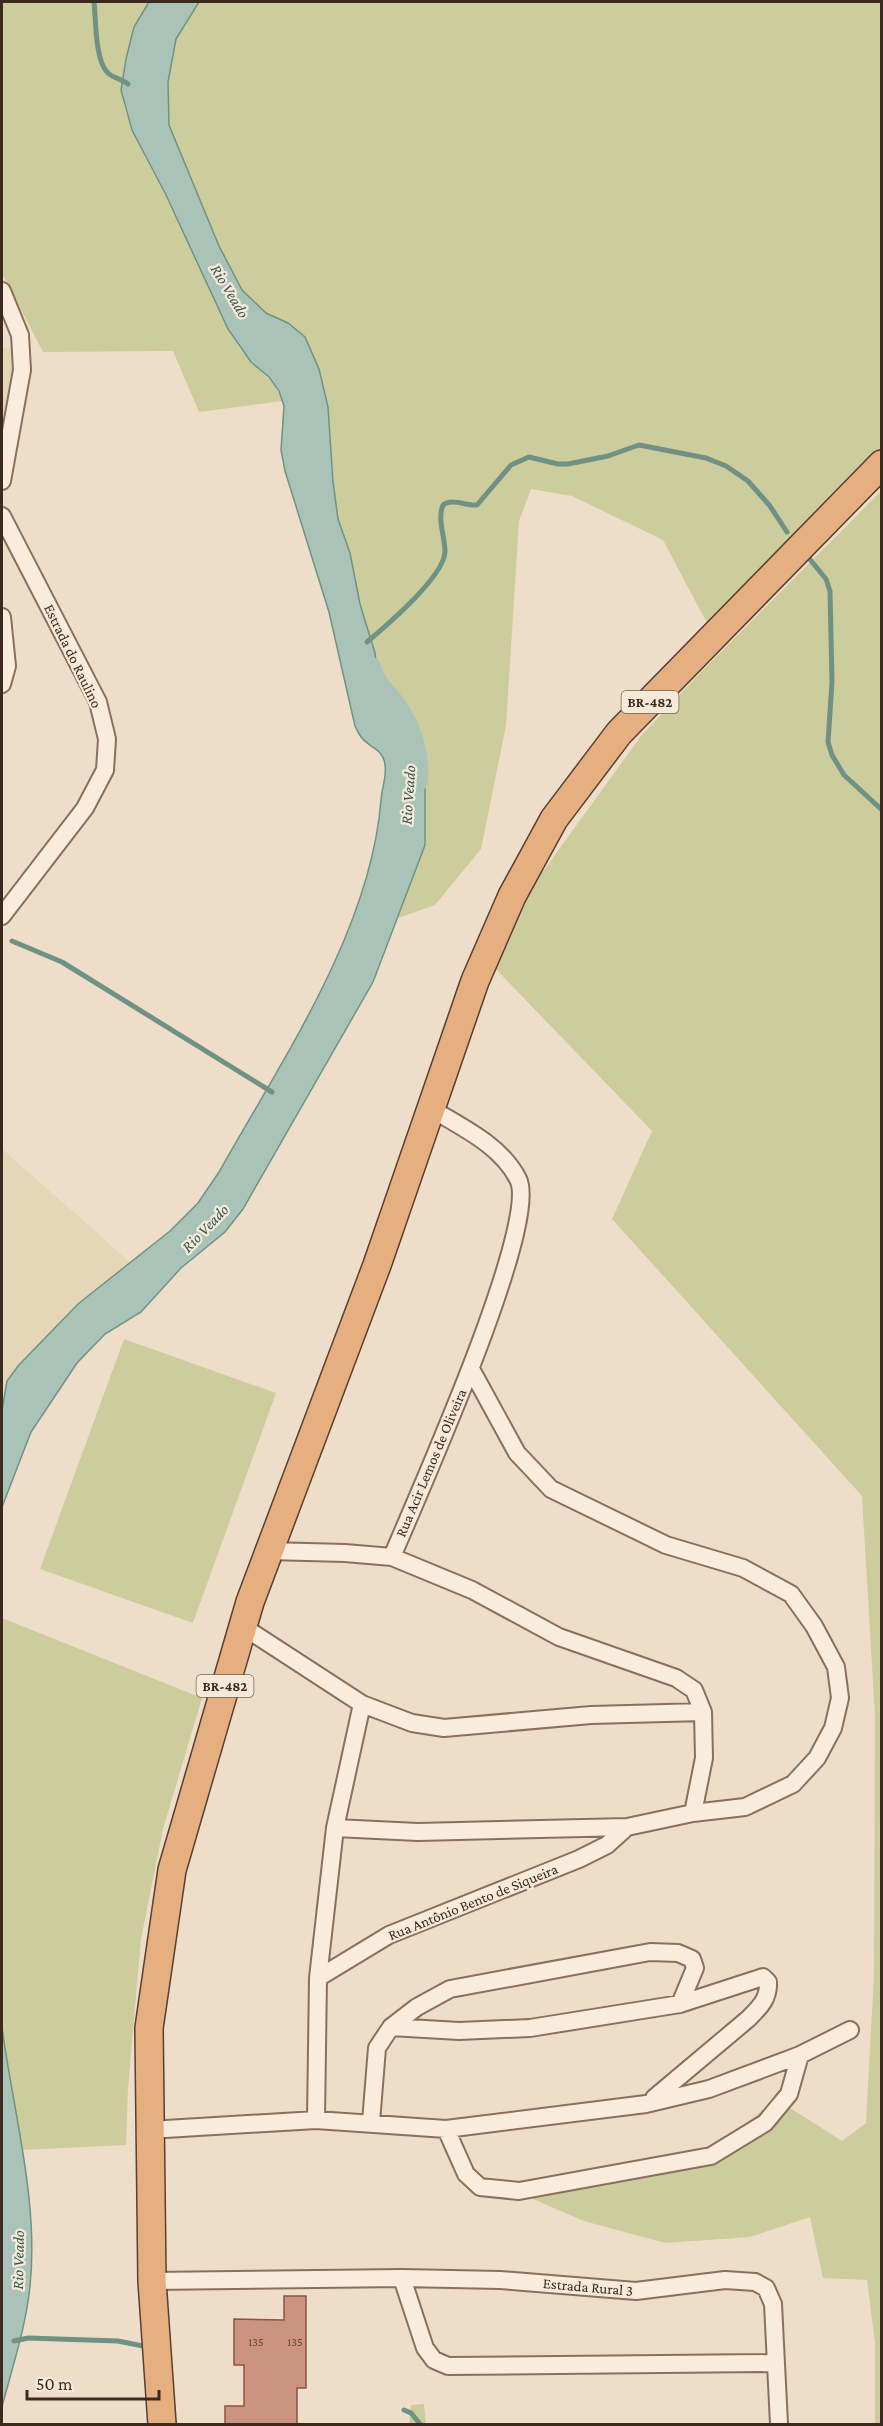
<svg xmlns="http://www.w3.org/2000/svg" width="883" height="2426" font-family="'Crimson Pro',serif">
	<rect width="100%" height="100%" fill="#eedec9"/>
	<path fill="#e4d6b7" d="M 2,348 L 21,350 L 2,447 Z
		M 2,1149 L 130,1262 L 79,1304 L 18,1366 L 7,1381 L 2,1410 Z"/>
	<path fill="#cdcc9d" d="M 3,2 L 149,2 C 134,28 123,56 122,87 C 121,118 153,169 166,197 C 183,233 200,268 217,304 C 224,318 229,332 238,345 C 251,366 275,377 282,401 L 199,412 L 173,351 L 43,352 L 2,273 Z
		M 199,2 L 881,2 L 881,454 L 709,627 L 663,540 L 572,496 L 531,489 L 519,521 L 506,726 L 481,849 L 435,905 L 398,918 L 425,845 L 425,787 L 419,758 L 397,722 L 378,682 L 375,653 L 360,605 L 350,553 L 338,519 L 333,482 L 328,407 L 319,369 L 305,337 L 288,323 L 266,313 L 242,290 L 219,246 L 169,125 L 168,82 L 176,39 Z
		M 881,491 L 881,2424 L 875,2424 L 875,2343 L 867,2280 L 823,2278 L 810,2217 L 750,2237 L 665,2243 L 584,2221 L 526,2196 L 682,2163 L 732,2135 L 776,2099 L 842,2141 L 866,2123 L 874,1974 L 875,1716 L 862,1496 L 612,1219 L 652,1131 L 490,963 L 518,906 L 641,736 L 701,672 Z
		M 124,1339 L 276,1393 L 193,1623 L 40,1569 Z
		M 2,1618 L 202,1698 L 163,1829 L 141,1939 L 128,2088 L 126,2145 L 21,2150 L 2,2027 Z
		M 424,2404 L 426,2424 L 409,2424 L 411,2405 Z"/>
	<path fill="#aac3b8" stroke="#709284" stroke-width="1.5" d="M 149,2 L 199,2 L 176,39 L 168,82 L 169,125 L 219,246 L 242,290 L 266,313 L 288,323 L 305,337 L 319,369 L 328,407 L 333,482 L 338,519 L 350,553 L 360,604 L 375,653 L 378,682 L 397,722 L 419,758 L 425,787 L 425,845 L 373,982 L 243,1209 L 225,1232 L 181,1268 L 141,1312 L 105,1334 L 77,1363 L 31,1432 L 2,1507 L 2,1410 L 7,1381 L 18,1366 L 78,1304 L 170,1231 L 198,1203 L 219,1172 C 282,1060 371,930 381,800 C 382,787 388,773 384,760 C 380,748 369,747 362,738 C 359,735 357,730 355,726 L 329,612 L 285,471 L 281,450 L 284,406 L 279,391 L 269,377 L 251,362 L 228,329 L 166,195 L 132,130 L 121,90 L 126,59 L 134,27 Z
		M 2,2027 C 13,2112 39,2200 30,2286 C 26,2327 12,2368 2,2407 Z"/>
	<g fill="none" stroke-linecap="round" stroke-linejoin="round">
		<path stroke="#709284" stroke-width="5" d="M 94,2 C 96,20 95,59 107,72 C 112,78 122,79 128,84
			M 808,557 L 826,579 L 830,591 L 832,682 L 828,742 L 832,755 L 844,775 L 882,810
			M 367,642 C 386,626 445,576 445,551 C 445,537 437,519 443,505 C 453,498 465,506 477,505 L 511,465 L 529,457 L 558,464 L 568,464 L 608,456 L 639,445 L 706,458 L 726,466 L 748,481 L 770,506 L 787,532
			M 12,941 L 62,962 L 272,1092
			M 14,2341 L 28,2338 L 118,2341 L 143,2346
			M 404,2410 L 411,2413 L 420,2424"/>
		<path stroke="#aac3b8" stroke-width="32" d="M 366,671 C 370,685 377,692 387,703 C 404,724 414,752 412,779"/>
	</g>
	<path fill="#cc9480" stroke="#8a5544" stroke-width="1.5" d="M 284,2296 L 306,2296 L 306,2388 L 297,2388 L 297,2424 L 225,2424 L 225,2406 L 244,2406 L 244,2365 L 234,2365 L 234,2319 L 284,2320 Z"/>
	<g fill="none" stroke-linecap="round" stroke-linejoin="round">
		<defs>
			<path id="minor" d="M 2,291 L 20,335 L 22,370 L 2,481
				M 2,516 L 98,702 L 107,739 L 105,770 L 85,808 L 2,916
				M 2,617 L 7,666 L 2,684
				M 268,1551 L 345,1553 L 392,1557 L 472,1590 L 559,1637 L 676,1678 L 694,1690 L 703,1712 L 704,1758 L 693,1813
				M 392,1557 C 415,1501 541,1223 518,1179 C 501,1145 461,1127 430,1108
				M 242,1626 L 362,1704 L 412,1723 L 444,1728 L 591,1715 L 703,1712
				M 335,1828 L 418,1832 L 627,1827 L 693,1813 L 745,1807 L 793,1784 L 817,1758 L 833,1728 L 840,1698 L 836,1667 L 814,1626 L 791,1594 L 743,1568 L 666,1545 L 551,1489 L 517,1453 L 471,1369
				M 318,1978 L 389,1935 L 579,1859 L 607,1845 L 627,1827
				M 391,2027 L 459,2031 L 530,2028 L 680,2004 L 763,1977 L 768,1982 C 769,1999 759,2008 748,2019 L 654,2098
				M 316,2120 L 318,1978 L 335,1828 L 362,1704
				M 371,2122 L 377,2048 L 391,2027 L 417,2007 L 450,1989 L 650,1952 L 678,1953 L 692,1959 L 695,1968 L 680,2004
				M 446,2129 L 466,2174 L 480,2187 L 519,2191 L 711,2156 L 765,2123 L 789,2094 L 800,2055
				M 149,2130 L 316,2120 L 446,2129 L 646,2104 L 709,2089 L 800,2055 L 850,2030
				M 402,2278 L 425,2348 L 434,2360 L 448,2366 L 776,2363
				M 152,2281 L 402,2278 L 500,2280 L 636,2291 L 725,2280 L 755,2282 L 766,2288 L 773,2304 L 779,2424"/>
			<path id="trunk" d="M 162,2424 L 152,2281 L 149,2028 L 172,1870 L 250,1602 L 377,1265 L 475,981 L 512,896 L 554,819 L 619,733 L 882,464"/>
		</defs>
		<use href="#minor" stroke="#8b6f5e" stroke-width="20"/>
		<use href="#trunk" stroke="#593e32" stroke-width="30"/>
		<use href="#minor" stroke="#f9ecdd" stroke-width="16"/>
		<use href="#trunk" stroke="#e6af80" stroke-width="27"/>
	</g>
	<g text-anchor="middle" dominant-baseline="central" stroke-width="4.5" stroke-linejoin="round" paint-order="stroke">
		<g font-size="12" fill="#604439">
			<text x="256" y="2342">135</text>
			<text x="295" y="2342">135</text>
		</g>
		<g fill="#f6e9d9" stroke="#746358" stroke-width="1.5">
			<rect x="621.5" y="691" width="57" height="22" rx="4.5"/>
			<rect x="196.5" y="1675" width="57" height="22" rx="4.5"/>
		</g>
		<g font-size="14" font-weight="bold" fill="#3c2a21">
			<text x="650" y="702">BR-482</text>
			<text x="225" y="1686">BR-482</text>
		</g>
		<g font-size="15" fill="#3c2a21" stroke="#f6e9d9">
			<text transform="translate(73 656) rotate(64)">Estrada do Raulino</text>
			<text transform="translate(431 1463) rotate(-67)">Rua Acir Lemos de Oliveira</text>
			<text transform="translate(473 1902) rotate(-22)">Rua Antônio Bento de Siqueira</text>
			<text transform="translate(588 2287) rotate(5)">Estrada Rural 3</text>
		</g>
		<g font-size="16" font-style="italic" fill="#315b52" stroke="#f6e9d9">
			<text transform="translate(230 291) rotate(59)">Rio Veado</text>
			<text transform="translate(408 795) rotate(-86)">Rio Veado</text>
			<text transform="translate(205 1228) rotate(-46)">Rio Veado</text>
			<text transform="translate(18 2260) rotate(-89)">Rio Veado</text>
		</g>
	</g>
	<rect width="883" height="2426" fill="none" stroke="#3c2a21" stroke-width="6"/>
	<path d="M27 2390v9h132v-9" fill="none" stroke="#3c2a21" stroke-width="3"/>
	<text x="36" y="2390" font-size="18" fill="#3c2a21" stroke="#f6e9d9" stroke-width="4.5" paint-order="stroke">50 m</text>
</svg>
